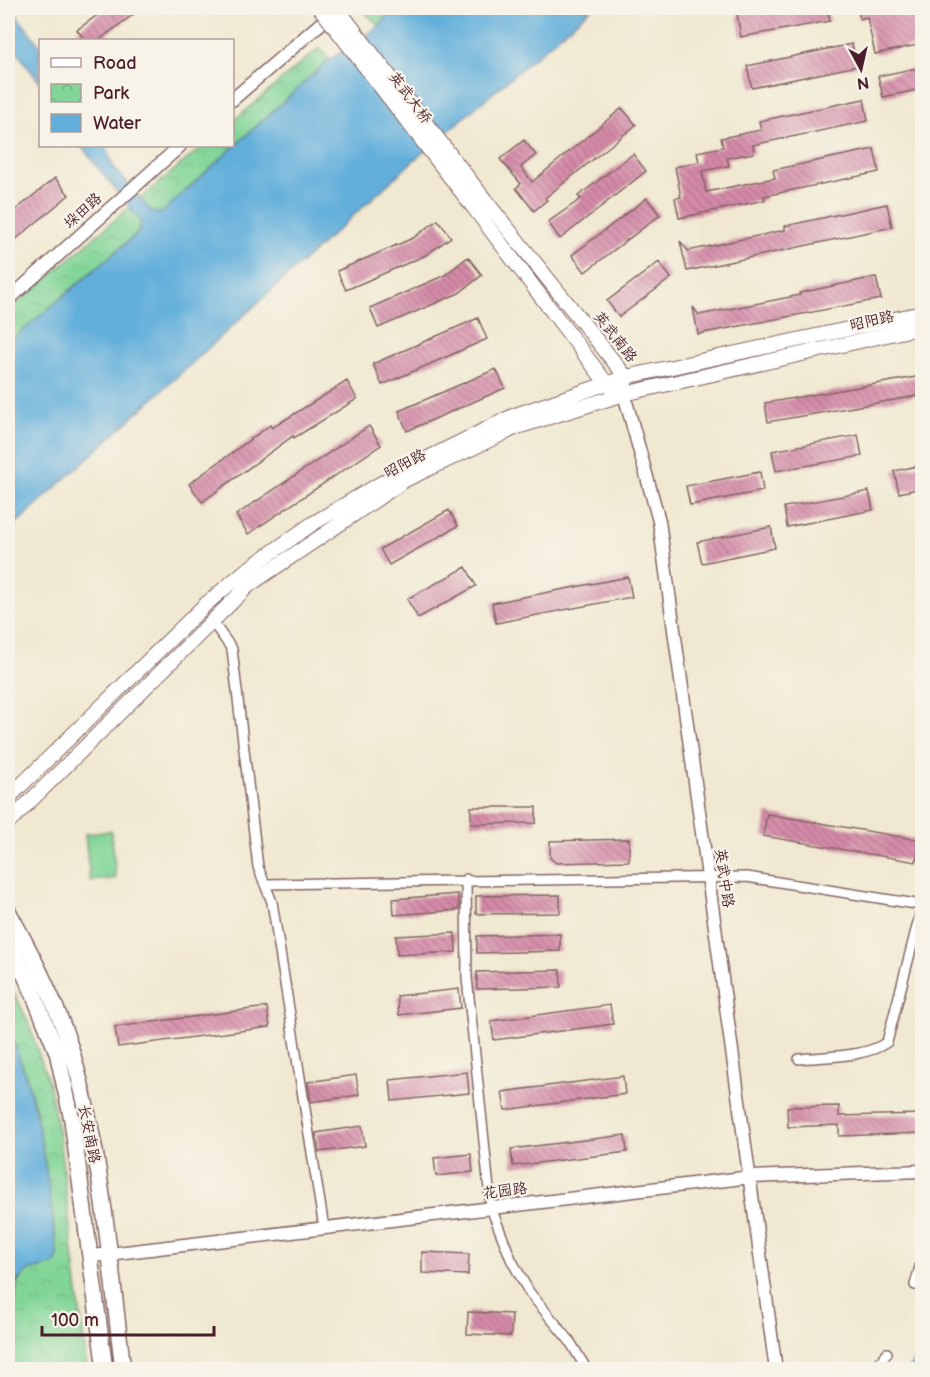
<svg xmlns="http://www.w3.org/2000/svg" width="930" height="1377" font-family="'Balsamiq Sans','LXGW WenKai TC',sans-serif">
	<defs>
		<pattern id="park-crowns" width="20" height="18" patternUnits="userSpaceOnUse" patternTransform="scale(1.5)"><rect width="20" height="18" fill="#81d597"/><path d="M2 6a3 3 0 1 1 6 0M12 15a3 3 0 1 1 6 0" fill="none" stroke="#71b682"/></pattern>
		<pattern id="building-back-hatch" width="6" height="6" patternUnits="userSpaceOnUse" patternTransform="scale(1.5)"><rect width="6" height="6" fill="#d58ba9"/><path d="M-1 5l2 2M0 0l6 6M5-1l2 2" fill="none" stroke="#af718a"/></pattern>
	</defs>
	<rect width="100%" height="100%" fill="#f7f3e8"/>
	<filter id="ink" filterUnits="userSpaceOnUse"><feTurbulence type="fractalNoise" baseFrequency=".0167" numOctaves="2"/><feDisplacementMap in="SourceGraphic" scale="12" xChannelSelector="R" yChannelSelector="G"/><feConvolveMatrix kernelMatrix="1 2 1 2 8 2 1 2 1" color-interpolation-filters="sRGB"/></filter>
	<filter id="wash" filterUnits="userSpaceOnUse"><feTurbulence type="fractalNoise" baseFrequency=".008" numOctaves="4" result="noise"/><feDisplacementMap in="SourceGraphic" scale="24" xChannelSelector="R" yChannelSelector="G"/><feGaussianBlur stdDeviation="1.35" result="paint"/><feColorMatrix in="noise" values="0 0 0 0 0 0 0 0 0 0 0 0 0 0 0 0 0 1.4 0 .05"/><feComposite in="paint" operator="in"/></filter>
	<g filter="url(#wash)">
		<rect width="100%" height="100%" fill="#f0e8d0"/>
		<path fill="url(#park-crowns)" stroke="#667a61" stroke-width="1.5" d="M 361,8 L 394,8 L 379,26 Z
			M 318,49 L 323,51 L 329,60 L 163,212 L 160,214 L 151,211 L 140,199 L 203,146 L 232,146 L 233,121 Z
			M 130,207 L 141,222 L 139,232 L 8,343 L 8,311 Z
			M 8,981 L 27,1019 L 49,1084 L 59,1135 L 87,1369 L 8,1369 L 15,1287 L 23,1275 L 33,1268 L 37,1114 L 25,1072 L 8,1030 Z"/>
		<path fill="#81d597" stroke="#667a61" stroke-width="1.5" d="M 111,831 L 116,878 L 90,881 L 85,834 Z"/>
		<path fill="#62afdb" stroke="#566783" stroke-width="1.5" d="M 394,8 L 592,8 L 412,162 L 8,531 L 8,343 L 139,232 L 141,222 L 81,146 L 106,146 L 113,166 L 151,211 L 160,214 L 329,60 L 379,26 Z
			M 14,12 L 40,46 L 40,83 L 8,40 L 8,15 Z
			M 8,1030 C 41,1101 47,1180 58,1257 L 54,1264 L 28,1271 L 17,1281 L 8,1370 Z
			M 922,1348 L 922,1369 L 908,1369 Z"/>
		<g id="blocks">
			<path fill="url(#building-back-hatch)" d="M 107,8 L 142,8 L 99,40 L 85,40 L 77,30 Z
				M 773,8 L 827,8 L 830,21 L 741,37 L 737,14 Z
				M 857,8 L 922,8 L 922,44 L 875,54 L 867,17 L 860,19 Z
				M 852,44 L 857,66 L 752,88 L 747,66 Z
				M 922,67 L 922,89 L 883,97 L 878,76 Z
				M 864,99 L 868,121 L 753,145 L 754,153 L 727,158 L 729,166 L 702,171 L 706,192 L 775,178 L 773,170 L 874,149 L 879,172 L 764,196 L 765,200 L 679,218 L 675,198 L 681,197 L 675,167 L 699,162 L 697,152 L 723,147 L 721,138 L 761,130 L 759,121 Z
				M 622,108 L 636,125 L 545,198 L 547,200 L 534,211 L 516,188 L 521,184 L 500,159 L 524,140 L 536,155 L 521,167 L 532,182 Z
				M 633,154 L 646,171 L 560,239 L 548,222 L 581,199 L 578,196 Z
				M 55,178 L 69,195 L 8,246 L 8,216 Z
				M 647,198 L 660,215 L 585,272 L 572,255 Z
				M 887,204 L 892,227 L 687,271 L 680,241 L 688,251 L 785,230 L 785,226 Z
				M 438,220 L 451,237 L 426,255 L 346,290 L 337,271 L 413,238 Z
				M 468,257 L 482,275 L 459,293 L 378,328 L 370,308 L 445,275 Z
				M 659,262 L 671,278 L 619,317 L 607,301 Z
				M 876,277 L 881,299 L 698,334 L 693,307 L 699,315 L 800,295 L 799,293 Z
				M 478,318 L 487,339 L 382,385 L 373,364 Z
				M 496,369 L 505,388 L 407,431 L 399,411 Z
				M 922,376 L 922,395 L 768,422 L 765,403 Z
				M 347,381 L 357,399 L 294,438 L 293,436 L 202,502 L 189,484 L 270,425 L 272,428 Z
				M 369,426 L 381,445 L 248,534 L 236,515 Z
				M 858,435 L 862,456 L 776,471 L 772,451 Z
				M 922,465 L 922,488 L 899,493 L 894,471 Z
				M 760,472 L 763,491 L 690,505 L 686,486 Z
				M 869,491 L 873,510 L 787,527 L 784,507 Z
				M 449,510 L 458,526 L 389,565 L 380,549 Z
				M 771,527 L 775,548 L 702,563 L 697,542 Z
				M 466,567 L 476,586 L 418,618 L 407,599 Z
				M 628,577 L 632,597 L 496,623 L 492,603 Z
				M 471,807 L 536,807 L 536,823 L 471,824 Z
				M 767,814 L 920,840 L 916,862 L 763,836 Z
				M 629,839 L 629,861 L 556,863 L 550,858 L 550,841 Z
				M 458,894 L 459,910 L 394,915 L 393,899 Z
				M 560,895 L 560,913 L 476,914 L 476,896 Z
				M 455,933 L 456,952 L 397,955 L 396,936 Z
				M 560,934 L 560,951 L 477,953 L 477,936 Z
				M 560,970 L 561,987 L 477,989 L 477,972 Z
				M 459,989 L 461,1008 L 399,1015 L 397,996 Z
				M 610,1005 L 613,1024 L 494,1040 L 491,1021 Z
				M 267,1007 L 270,1027 L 118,1047 L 115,1027 Z
				M 467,1072 L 469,1093 L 392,1101 L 390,1080 Z
				M 356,1075 L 359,1095 L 311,1102 L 308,1082 Z
				M 623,1076 L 625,1094 L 505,1110 L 502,1092 Z
				M 839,1106 L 839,1116 L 922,1114 L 922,1133 L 839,1136 L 839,1125 L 788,1127 L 787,1107 Z
				M 362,1126 L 365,1146 L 319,1152 L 316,1133 Z
				M 625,1135 L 627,1152 L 513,1166 L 511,1149 Z
				M 471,1154 L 473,1172 L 436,1176 L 434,1158 Z
				M 422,1252 L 469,1254 L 468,1275 L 422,1273 Z
				M 468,1312 L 512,1314 L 511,1336 L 467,1334 Z"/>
		</g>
	</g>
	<g filter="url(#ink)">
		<use href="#blocks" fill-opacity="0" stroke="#846565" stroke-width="1.5"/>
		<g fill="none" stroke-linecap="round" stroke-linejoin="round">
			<defs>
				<path id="minor" d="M 211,620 L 232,649 L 258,867 L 272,902 L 324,1228
					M 466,879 L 467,978 L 491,1208 L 511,1259 L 529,1292 L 569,1340 L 587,1370
					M 265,884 L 747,877 L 922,905
					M 799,1059 C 826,1056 865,1058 887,1042 L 922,907
					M 915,1285 L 922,1259
					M 874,1370 L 887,1353"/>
				<path id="tertiary" d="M 232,100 L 334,12
					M 8,300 L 180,146
					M 624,394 L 659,521 L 776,1370
					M 92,1256 L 751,1177 L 922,1171"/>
				<path id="secondary" d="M 485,200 L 626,377 L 625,386
					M 474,208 L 607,384 L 614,388
					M 8,798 L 206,604 L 244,572 L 312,524 L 402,471 L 515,415 L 626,377 L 922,313
					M 8,823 L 249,585 L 405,480 L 517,427 L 624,394 L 922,327"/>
				<path id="primary" d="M 8,911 C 32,954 56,1002 71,1049 C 102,1151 110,1263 123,1370
					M 8,942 L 30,986 L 57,1052 L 72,1120 L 105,1370"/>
			</defs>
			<use href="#minor" stroke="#846565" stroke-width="12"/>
			<use href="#tertiary" stroke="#846565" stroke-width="15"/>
			<use href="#secondary" stroke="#846565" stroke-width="16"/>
			<use href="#primary" stroke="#846565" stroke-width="18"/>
			<use href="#minor" stroke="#fff" stroke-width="9"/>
			<use href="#tertiary" stroke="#fff" stroke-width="12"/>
			<use href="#secondary" stroke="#fff" stroke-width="14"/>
			<use href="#primary" stroke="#fff" stroke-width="15"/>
			<defs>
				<path id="secondary-bridge" d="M 320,8 L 474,208
					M 337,8 L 485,200"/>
			</defs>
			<use href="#secondary-bridge" stroke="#846565" stroke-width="16" stroke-linecap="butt"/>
			<use href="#secondary-bridge" stroke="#fff" stroke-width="14"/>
		</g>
	</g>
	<g text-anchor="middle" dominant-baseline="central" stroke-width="4.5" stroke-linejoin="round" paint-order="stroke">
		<g font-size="15" fill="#4a1f2b" stroke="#f7f3e8">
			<text transform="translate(410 98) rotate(53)">英武大桥</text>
			<text transform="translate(83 211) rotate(-42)">垛田路</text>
			<text transform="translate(872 321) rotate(-13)">昭阳路</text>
			<text transform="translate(615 337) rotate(52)">英武南路</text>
			<text transform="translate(405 464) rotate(-28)">昭阳路</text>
			<text transform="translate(724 878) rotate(82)">英武中路</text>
			<text transform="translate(89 1134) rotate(79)">长安南路</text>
			<text transform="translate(505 1191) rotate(-7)">花园路</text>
		</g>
	</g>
	<rect width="930" height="1377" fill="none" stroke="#f7f3e8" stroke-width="30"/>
	<rect x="39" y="39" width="195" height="108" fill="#f7f3e8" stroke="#b29e9c" stroke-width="1.5"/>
	<rect x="51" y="58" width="30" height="9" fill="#ffffff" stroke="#b29e9c" stroke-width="1.5"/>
	<text x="93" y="69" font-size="18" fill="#4a1f2b">Road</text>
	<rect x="51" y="84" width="30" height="18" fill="url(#park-crowns)" stroke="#b29e9c" stroke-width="1.5"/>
	<text x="93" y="99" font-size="18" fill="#4a1f2b">Park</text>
	<rect x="51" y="114" width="30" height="18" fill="#62afdb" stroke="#b29e9c" stroke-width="1.5"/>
	<text x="93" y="129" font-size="18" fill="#4a1f2b">Water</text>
	<g transform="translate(861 69) rotate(172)" stroke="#f7f3e8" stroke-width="4.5" paint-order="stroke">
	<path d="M0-4.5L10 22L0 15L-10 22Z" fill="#4a1f2b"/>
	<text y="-9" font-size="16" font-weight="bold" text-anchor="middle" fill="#4a1f2b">N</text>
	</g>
	<path d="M42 1326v9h172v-9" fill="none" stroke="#4a1f2b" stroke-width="3"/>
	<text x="51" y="1326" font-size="18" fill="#4a1f2b" stroke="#f7f3e8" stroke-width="4.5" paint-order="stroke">100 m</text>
</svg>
